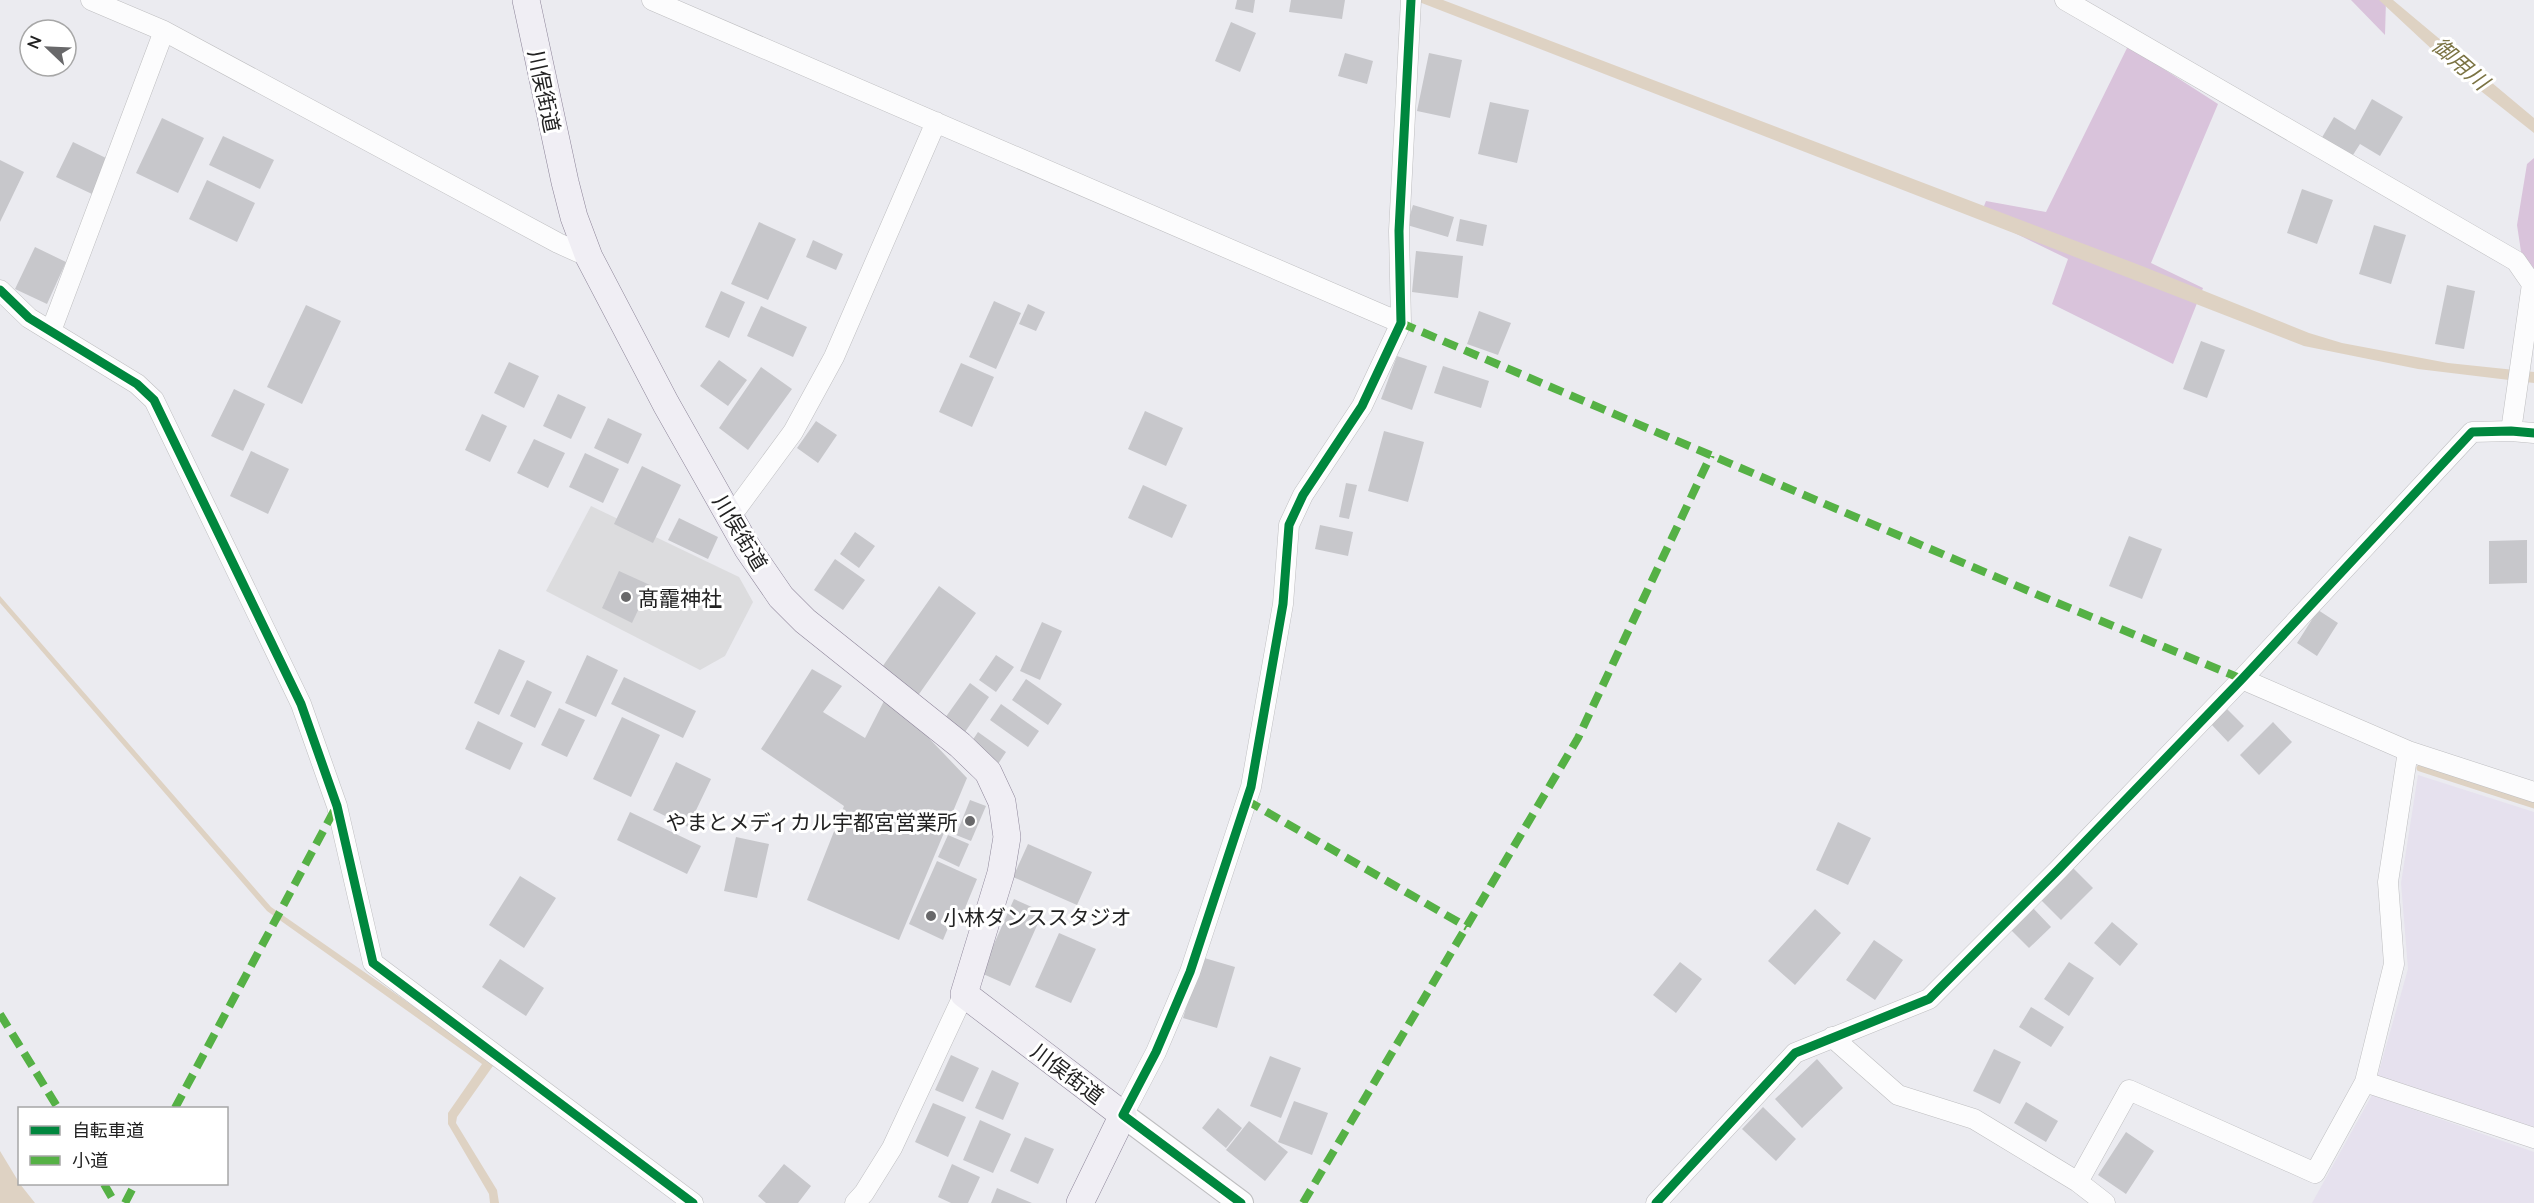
<svg xmlns="http://www.w3.org/2000/svg" width="2534" height="1203" font-family="Lato,'Noto Sans JP',sans-serif">
	<rect width="100%" height="100%" fill="#ebebf0"/>
	<path fill="#dcdcde" d="M 591,506 L 739,577 L 753,602 L 725,656 L 700,670 L 546,591 Z"/>
	<path fill="#e6e1ee" d="M 2418,775 L 2534,812 L 2534,1128 L 2377,1078 L 2408,969 L 2401,883 Z
		M 2372,1095 L 2534,1152 L 2534,1203 L 2312,1203 Z"/>
	<path fill="#d9c3db" d="M 2351,0 L 2386,0 L 2385,35 Z
		M 2128,46 L 2218,104 L 2151,263 L 2203,288 L 2173,364 L 2052,304 L 2068,259 L 1980,216 L 1986,201 L 2046,212 Z
		M 2534,158 L 2534,337 L 2517,225 L 2527,164 Z"/>
	<path fill="#ded2c3" d="M 1414,0 L 1443,0 L 2142,266 L 2309,333 L 2342,343 L 2448,363 L 2534,372 L 2534,383 L 2418,369 L 2304,346 Z
		M 2379,0 L 2393,0 L 2534,118 L 2534,133 L 2453,69 Z
		M 0,596 L 271,907 L 495,1063 L 457,1117 L 456,1123 L 497,1190 L 499,1203 L 490,1203 L 489,1194 L 448,1124 L 448,1113 L 482,1064 L 267,911 L 0,603 Z
		M 0,1151 L 20,1184 L 35,1203 L 0,1203 Z"/>
	<g fill="none" stroke-linecap="round" stroke-linejoin="round">
		<path stroke="#ded2c3" stroke-width="7" d="M 2420,768 L 2534,805"/>
	</g>
	<path fill="#c7c7cb" d="M 1237,0 L 1255,0 L 1253,13 L 1235,9 Z
		M 1291,0 L 1345,0 L 1342,19 L 1289,12 Z
		M 1231,22 L 1256,33 L 1240,72 L 1215,61 Z
		M 1345,53 L 1373,61 L 1367,84 L 1338,76 Z
		M 1429,53 L 1462,60 L 1450,118 L 1417,111 Z
		M 2372,99 L 2403,117 L 2380,156 L 2360,144 L 2344,169 L 2314,151 L 2334,117 L 2355,130 Z
		M 1490,102 L 1529,110 L 1517,163 L 1478,154 Z
		M 162,118 L 204,138 L 178,193 L 136,173 Z
		M 223,136 L 274,160 L 260,189 L 209,165 Z
		M 73,142 L 108,159 L 92,194 L 56,177 Z
		M 0,160 L 24,172 L 0,222 Z
		M 207,180 L 255,203 L 237,242 L 189,219 Z
		M 2302,189 L 2333,200 L 2317,244 L 2287,233 Z
		M 1413,205 L 1454,217 L 1448,237 L 1407,225 Z
		M 1460,219 L 1487,225 L 1483,246 L 1456,241 Z
		M 759,222 L 796,239 L 768,300 L 731,284 Z
		M 2374,225 L 2406,235 L 2391,284 L 2359,274 Z
		M 813,240 L 843,254 L 836,270 L 806,257 Z
		M 35,247 L 66,262 L 47,304 L 15,289 Z
		M 1416,251 L 1463,256 L 1458,298 L 1412,292 Z
		M 2447,285 L 2475,291 L 2464,349 L 2435,344 Z
		M 721,291 L 745,302 L 729,338 L 705,327 Z
		M 994,301 L 1021,313 L 996,369 L 969,357 Z
		M 1028,304 L 1045,312 L 1036,331 L 1019,324 Z
		M 306,305 L 341,321 L 302,404 L 267,387 Z
		M 761,306 L 807,327 L 793,357 L 747,336 Z
		M 1479,311 L 1511,323 L 1498,355 L 1467,344 Z
		M 2201,341 L 2225,350 L 2207,398 L 2183,389 Z
		M 1397,356 L 1427,366 L 1412,410 L 1381,399 Z
		M 719,360 L 747,380 L 728,406 L 700,386 Z
		M 509,362 L 539,376 L 524,408 L 494,393 Z
		M 961,363 L 994,377 L 972,427 L 939,412 Z
		M 1443,366 L 1489,381 L 1481,408 L 1434,393 Z
		M 761,367 L 792,389 L 748,450 L 719,428 Z
		M 234,389 L 265,404 L 243,451 L 211,436 Z
		M 558,394 L 586,407 L 571,439 L 543,426 Z
		M 1145,411 L 1183,428 L 1166,466 L 1128,449 Z
		M 482,414 L 507,426 L 490,462 L 465,450 Z
		M 608,418 L 642,434 L 628,464 L 594,448 Z
		M 816,421 L 837,435 L 818,463 L 797,448 Z
		M 1384,431 L 1424,442 L 1408,502 L 1368,491 Z
		M 534,439 L 565,453 L 548,488 L 517,473 Z
		M 251,451 L 289,469 L 268,514 L 230,496 Z
		M 585,453 L 619,469 L 603,503 L 569,487 Z
		M 642,466 L 681,485 L 653,543 L 614,524 Z
		M 1346,483 L 1357,485 L 1349,519 L 1339,517 Z
		M 1143,485 L 1187,505 L 1172,538 L 1128,518 Z
		M 679,518 L 718,537 L 708,559 L 668,540 Z
		M 1320,525 L 1353,532 L 1348,556 L 1315,549 Z
		M 855,532 L 875,546 L 859,568 L 840,554 Z
		M 2129,536 L 2162,549 L 2142,599 L 2109,586 Z
		M 2527,540 L 2527,583 L 2489,584 L 2489,541 Z
		M 835,559 L 865,580 L 843,610 L 814,590 Z
		M 619,571 L 650,585 L 632,623 L 602,608 Z
		M 939,586 L 976,613 L 917,697 L 880,670 Z
		M 2318,610 L 2338,623 L 2317,656 L 2297,643 Z
		M 1042,622 L 1062,631 L 1040,680 L 1020,671 Z
		M 499,649 L 525,661 L 499,715 L 474,703 Z
		M 587,655 L 618,670 L 596,717 L 565,703 Z
		M 996,655 L 1014,667 L 996,692 L 979,680 Z
		M 812,669 L 842,686 L 823,712 L 865,738 L 884,701 L 925,734 L 967,778 L 899,940 L 807,900 L 844,806 L 761,749 Z
		M 624,677 L 696,711 L 683,738 L 611,704 Z
		M 1026,679 L 1062,704 L 1048,725 L 1012,700 Z
		M 527,680 L 552,692 L 535,728 L 510,716 Z
		M 970,683 L 989,697 L 965,732 L 945,718 Z
		M 1001,704 L 1039,731 L 1028,747 L 990,720 Z
		M 559,708 L 585,720 L 567,757 L 541,745 Z
		M 2226,708 L 2244,726 L 2228,742 L 2211,724 Z
		M 622,717 L 660,735 L 631,797 L 593,779 Z
		M 478,721 L 523,743 L 510,770 L 465,749 Z
		M 2273,722 L 2292,742 L 2259,775 L 2240,755 Z
		M 978,732 L 1006,752 L 998,764 L 970,744 Z
		M 676,762 L 711,779 L 688,827 L 653,810 Z
		M 970,800 L 986,806 L 971,841 L 956,835 Z
		M 630,812 L 701,846 L 687,874 L 617,840 Z
		M 1838,822 L 1871,838 L 1848,885 L 1816,870 Z
		M 948,835 L 969,844 L 959,867 L 938,857 Z
		M 736,837 L 769,844 L 757,898 L 724,891 Z
		M 1028,844 L 1092,872 L 1077,905 L 1013,877 Z
		M 937,861 L 977,879 L 963,913 L 956,909 L 943,940 L 909,924 Z
		M 2071,866 L 2093,888 L 2061,920 L 2039,898 Z
		M 520,876 L 556,898 L 524,948 L 489,925 Z
		M 1014,899 L 1043,912 L 1010,986 L 981,973 Z
		M 2031,906 L 2051,927 L 2029,948 L 2008,927 Z
		M 1815,909 L 1841,933 L 1795,985 L 1768,961 Z
		M 2112,922 L 2138,944 L 2120,966 L 2094,943 Z
		M 1059,933 L 1096,949 L 1071,1003 L 1035,987 Z
		M 1874,940 L 1903,960 L 1875,1000 L 1846,980 Z
		M 1201,957 L 1235,967 L 1217,1028 L 1183,1018 Z
		M 500,959 L 544,988 L 526,1016 L 482,987 Z
		M 1680,962 L 1702,979 L 1676,1013 L 1653,995 Z
		M 2069,962 L 2094,978 L 2069,1016 L 2044,999 Z
		M 2031,1007 L 2064,1027 L 2051,1047 L 2019,1027 Z
		M 1994,1049 L 2021,1062 L 2000,1104 L 1973,1091 Z
		M 951,1055 L 979,1068 L 963,1102 L 935,1090 Z
		M 1270,1056 L 1301,1068 L 1281,1118 L 1250,1106 Z
		M 1817,1059 L 1843,1088 L 1802,1128 L 1775,1099 Z
		M 992,1070 L 1019,1083 L 1003,1120 L 975,1108 Z
		M 1294,1101 L 1328,1113 L 1312,1155 L 1278,1142 Z
		M 2026,1102 L 2058,1121 L 2046,1142 L 2014,1123 Z
		M 933,1103 L 966,1117 L 948,1157 L 915,1142 Z
		M 1763,1107 L 1796,1139 L 1776,1161 L 1742,1129 Z
		M 1218,1108 L 1242,1128 L 1226,1148 L 1202,1128 Z
		M 980,1120 L 1011,1134 L 993,1173 L 963,1160 Z
		M 1249,1121 L 1288,1152 L 1265,1181 L 1226,1150 Z
		M 2126,1132 L 2154,1151 L 2126,1194 L 2098,1175 Z
		M 1025,1137 L 1054,1149 L 1038,1184 L 1010,1171 Z
		M 784,1164 L 811,1186 L 798,1203 L 766,1203 L 758,1196 Z
		M 952,1164 L 980,1177 L 968,1203 L 951,1203 L 938,1197 Z
		M 997,1188 L 1032,1203 L 991,1203 Z"/>
	<g fill="none" stroke-linecap="round" stroke-linejoin="round">
		<defs>
			<path id="minor" d="M 91,0 L 164,31 L 558,243 L 589,257
				M 652,0 L 1401,323
				M 2065,0 L 2516,261 L 2532,284 L 2511,431
				M 0,290 L 29,318 L 137,384 L 154,400 L 301,704 L 337,806 L 373,963 L 693,1203
				M 51,331 L 164,31
				M 728,512 L 737,508 L 793,432 L 834,357 L 936,122
				M 2242,679 L 2408,751 L 2534,792
				M 1832,1037 L 1898,1095 L 1974,1119 L 2078,1182 L 2105,1203
				M 2365,1082 L 2534,1138
				M 1123,1115 L 1156,1052 L 1190,972 L 1251,787 L 1283,604 L 1289,525 L 1303,495 L 1362,406 L 1401,323 L 1399,231 L 1411,0
				M 2078,1182 L 2129,1090 L 2315,1173 L 2365,1082 L 2394,964 L 2388,882 L 2408,751
				M 855,1203 L 864,1193 L 892,1148 L 964,994
				M 1656,1203 L 1795,1053 L 1929,999 L 2058,870 L 2242,679 L 2472,432 L 2511,431 L 2534,433"/>
			<path id="tertiary" d="M 1123,1115 L 1241,1203"/>
			<path id="secondary" d="M 526,0 L 565,182 L 574,217 L 589,257 L 666,404 L 748,549 L 781,597 L 805,621 L 960,745 L 988,772 L 1002,802 L 1007,837 L 1001,873 L 964,994 L 1123,1115 L 1080,1203"/>
		</defs>
		<use href="#minor" stroke="#bebec0" stroke-width="21"/>
		<use href="#tertiary" stroke="#bebec0" stroke-width="26"/>
		<use href="#secondary" stroke="#8d8599" stroke-width="28"/>
		<use href="#minor" stroke="#fcfcfd" stroke-width="20"/>
		<use href="#tertiary" stroke="#fcfcfd" stroke-width="24"/>
		<use href="#secondary" stroke="#f0eef4" stroke-width="27"/>
		<path stroke="#55b145" stroke-width="8" stroke-dasharray="15 8" stroke-linecap="butt" d="M 1401,323 L 2043,597 L 2242,679
			M 1246,800 L 1467,927
			M 0,1014 L 58,1108
			M 175,1108 L 336,807
			M 104,1184 L 115,1203
			M 125,1203 L 135,1184
			M 1303,1203 L 1578,738 L 1711,455"/>
		<defs>
			<path id="cycleway" d="M 0,290 L 29,318 L 137,384 L 154,400 L 301,704 L 337,806 L 373,963 L 693,1203
				M 1241,1203 L 1123,1115 L 1156,1052 L 1190,972 L 1251,787 L 1283,604 L 1289,525 L 1303,495 L 1362,406 L 1401,323 L 1399,231 L 1411,0
				M 1656,1203 L 1795,1053 L 1929,999 L 2058,870 L 2242,679 L 2472,432 L 2511,431 L 2534,433"/>
		</defs>
		<use href="#cycleway" stroke="#fff" stroke-width="13"/>
		<use href="#cycleway" stroke="#00873e" stroke-width="9"/>
	</g>
	<g fill="#68686a" stroke="#fff" stroke-width="2">
		<circle cx="626" cy="597" r="6"/>
		<circle cx="970" cy="821" r="6"/>
		<circle cx="931" cy="916" r="6"/>
	</g>
	<g text-anchor="middle" dominant-baseline="central" stroke-width="6" stroke-linejoin="round" paint-order="stroke">
		<g font-size="21" fill="#222" stroke="#fff">
			<text transform="translate(545 91) rotate(78)">川俣街道</text>
			<text transform="translate(741 532) rotate(59)">川俣街道</text>
			<text transform="translate(1068 1073) rotate(37)">川俣街道</text>
		</g>
		<g font-size="21" fill="#222" stroke="#fff" text-anchor="start">
			<text x="638" y="597">髙靇神社</text>
			<text x="958" y="821" text-anchor="end">やまとメディカル宇都宮営業所</text>
			<text x="943" y="916">小林ダンススタジオ</text>
		</g>
		<g font-size="22" font-style="italic" fill="#7b7343" stroke="#fff">
			<text transform="translate(2461 63) rotate(41)">御用川</text>
		</g>
	</g>
	<rect x="18" y="1107" width="210" height="78" fill="#ffffff" stroke="#a7a7a7" stroke-width="1.5"/>
	<rect x="30" y="1126" width="30" height="9" fill="#00873e" stroke="#a7a7a7" stroke-width="1.5"/>
	<text x="72" y="1137" font-size="18" fill="#222222">自転車道</text>
	<rect x="30" y="1156" width="30" height="9" fill="#55b145" stroke="#a7a7a7" stroke-width="1.5"/>
	<text x="72" y="1167" font-size="18" fill="#222222">小道</text>
	<g transform="translate(48 48) rotate(293)"><circle r="28" fill="#ffffff" stroke="#a7a7a7" stroke-width="1.5"/>
	<path d="M0-4.5L10 22L0 15L-10 22Z" fill="#68686a"/>
	<text y="-9" font-size="16" font-weight="bold" text-anchor="middle" fill="#222222">N</text>
	</g>
</svg>
